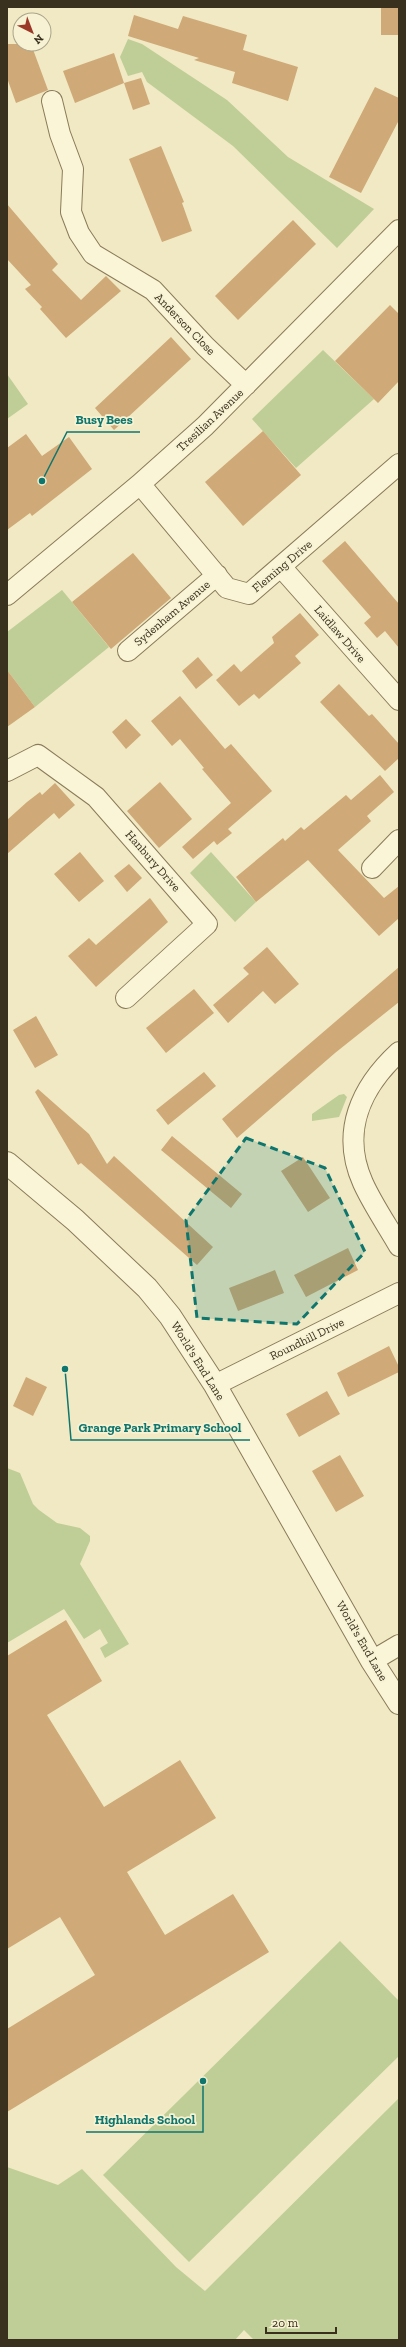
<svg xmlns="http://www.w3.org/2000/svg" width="406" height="2347" font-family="'Zilla Slab',serif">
	<rect width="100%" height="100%" fill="#f0e9c3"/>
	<path fill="#bfce96" d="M 128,39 L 142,44 L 227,100 L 288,157 L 374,209 L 337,248 L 233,146 L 147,82 L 142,72 L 128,76 L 120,57 Z
		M 323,350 L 374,399 L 296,468 L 252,419 Z
		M 7,374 L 28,404 L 7,419 Z
		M 62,590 L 109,647 L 35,707 L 7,670 L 7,632 Z
		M 211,852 L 256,902 L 235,922 L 190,873 Z
		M 344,1094 L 347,1097 L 339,1117 L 312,1121 L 312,1114 L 339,1095 Z
		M 7,1468 L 20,1473 L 33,1504 L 39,1510 L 57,1523 L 80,1528 L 90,1536 L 90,1541 L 80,1564 L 129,1644 L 105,1658 L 100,1648 L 108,1643 L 100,1629 L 84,1639 L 64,1609 L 7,1643 Z
		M 340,1941 L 399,2001 L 399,2056 L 189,2262 L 103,2175 Z
		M 399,2098 L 399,2340 L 254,2340 L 244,2330 L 235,2340 L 7,2340 L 7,2167 L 58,2185 L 82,2169 L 176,2267 L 205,2291 Z"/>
	<path fill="#cfa977" d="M 381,7 L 399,7 L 399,35 L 381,35 Z
		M 134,15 L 178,29 L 183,16 L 247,35 L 243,50 L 298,67 L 288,101 L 232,83 L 235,72 L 194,60 L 199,58 L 128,36 Z
		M 7,44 L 31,44 L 48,90 L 16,103 L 7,78 Z
		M 114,53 L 124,83 L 75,103 L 63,71 Z
		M 141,78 L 150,104 L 133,110 L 124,83 Z
		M 375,87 L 399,98 L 399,120 L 361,193 L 329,177 Z
		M 161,146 L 184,202 L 182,203 L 192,231 L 162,242 L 129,159 Z
		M 7,204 L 58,264 L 52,270 L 81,300 L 106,276 L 121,291 L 66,338 L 40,309 L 42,307 L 25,289 L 31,285 L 7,259 Z
		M 293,220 L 316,244 L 238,320 L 215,296 Z
		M 390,305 L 399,314 L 399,381 L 378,403 L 335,361 Z
		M 171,337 L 191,359 L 114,430 L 95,408 Z
		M 263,431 L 301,475 L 243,526 L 205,482 Z
		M 26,434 L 42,456 L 69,437 L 92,469 L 32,516 L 30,513 L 7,530 L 7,448 Z
		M 345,541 L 399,604 L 399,648 L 385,631 L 377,638 L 364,623 L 371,617 L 322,561 Z
		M 133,553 L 171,598 L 111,649 L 72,602 Z
		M 300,613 L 319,635 L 295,656 L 301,663 L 259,699 L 254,694 L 239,706 L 216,680 L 234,664 L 241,672 L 274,643 L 272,637 Z
		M 198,657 L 213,675 L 196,689 L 182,671 Z
		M 7,670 L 35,707 L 7,727 Z
		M 339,684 L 369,716 L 372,714 L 399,744 L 399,758 L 385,771 L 320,702 Z
		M 180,696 L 225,749 L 231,744 L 272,791 L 228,829 L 232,833 L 217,845 L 214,841 L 193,859 L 182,847 L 231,803 L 202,769 L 204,768 L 180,739 L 172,746 L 151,721 Z
		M 126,719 L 141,735 L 126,749 L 112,732 Z
		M 380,775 L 394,792 L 367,816 L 371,821 L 338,850 L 384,898 L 399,886 L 399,918 L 379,936 L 308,860 L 256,902 L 236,877 L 283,838 L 285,841 L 301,827 L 304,830 L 346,795 L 351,800 Z
		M 160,782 L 192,819 L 159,848 L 127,811 Z
		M 55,783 L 75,805 L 59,819 L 54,813 L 7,854 L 7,820 L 27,802 L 40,792 L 42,795 Z
		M 80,852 L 104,881 L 79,902 L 54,874 Z
		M 129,864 L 142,878 L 127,892 L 114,876 Z
		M 150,898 L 168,922 L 96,987 L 68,956 L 89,938 L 96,945 Z
		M 267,947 L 299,984 L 275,1004 L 263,991 L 228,1023 L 213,1005 L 249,974 L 243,968 Z
		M 399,967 L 399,1002 L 335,1053 L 237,1138 L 222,1119 Z
		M 194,989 L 214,1013 L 166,1053 L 146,1028 Z
		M 36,1016 L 58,1055 L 35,1068 L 13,1030 Z
		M 204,1072 L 216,1086 L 168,1125 L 156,1110 Z
		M 38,1089 L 89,1134 L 107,1164 L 114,1156 L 213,1247 L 197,1265 L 81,1163 L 78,1165 L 35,1092 Z
		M 172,1136 L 242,1194 L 231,1208 L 161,1150 Z
		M 303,1157 L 330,1198 L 308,1212 L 281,1171 Z
		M 348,1248 L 358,1270 L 306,1297 L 294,1275 Z
		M 275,1270 L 284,1293 L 238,1311 L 229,1288 Z
		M 389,1346 L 399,1367 L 399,1372 L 348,1397 L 337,1373 Z
		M 26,1377 L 47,1387 L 33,1416 L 13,1406 Z
		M 327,1391 L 340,1414 L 299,1437 L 286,1414 Z
		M 340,1455 L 364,1496 L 336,1512 L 312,1471 Z
		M 66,1620 L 102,1681 L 47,1715 L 104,1807 L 180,1760 L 216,1818 L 127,1872 L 165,1935 L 233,1894 L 269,1952 L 7,2112 L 7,2029 L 95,1975 L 60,1917 L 7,1949 L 7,1656 Z"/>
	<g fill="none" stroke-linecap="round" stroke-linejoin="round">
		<defs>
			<path id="minor" d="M 52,101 L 60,134 L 73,169 L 71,212 L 79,233 L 93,254 L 153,290 L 205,346 L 246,385
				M 140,484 L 227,588 L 249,594 L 399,464
				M 282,568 L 399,700
				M 7,595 L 140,484 L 205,426 L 399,230
				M 128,651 L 217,575
				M 7,771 L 38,755 L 96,797 L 207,924 L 126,998
				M 372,868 L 399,840
				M 399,1052 C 361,1087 340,1132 363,1183 C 373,1205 387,1225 399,1246
				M 215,1385 L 399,1293
				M 372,1661 L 399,1645"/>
			<path id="tertiary" d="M 7,1163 L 75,1220 L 147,1288 L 170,1316 L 215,1385 L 372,1661 L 399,1703"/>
		</defs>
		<use href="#minor" stroke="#8a7b59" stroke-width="22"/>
		<use href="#tertiary" stroke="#8a7b59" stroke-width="24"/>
		<use href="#minor" stroke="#faf5d7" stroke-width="20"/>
		<use href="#tertiary" stroke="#faf5d7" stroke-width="22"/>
	</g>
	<path fill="#0f766e" fill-opacity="0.2" stroke="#0f766e" stroke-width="3" stroke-dasharray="8 5" stroke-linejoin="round" d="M 246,1138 L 325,1168 L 365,1252 L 297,1324 L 197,1318 L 186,1220 Z"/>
	<g text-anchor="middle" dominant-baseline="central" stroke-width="3.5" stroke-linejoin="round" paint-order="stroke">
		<g font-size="12" fill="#3a301e" stroke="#f7f2d3">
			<text transform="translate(185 324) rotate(46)">Anderson Close</text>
			<text transform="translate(210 420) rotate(-43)">Tresilian Avenue</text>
			<text transform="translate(282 566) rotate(-40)">Fleming Drive</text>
			<text transform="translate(172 613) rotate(-40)">Sydenham Avenue</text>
			<text transform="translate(340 634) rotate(49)">Laidlaw Drive</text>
			<text transform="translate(153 861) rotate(49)">Hanbury Drive</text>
			<text transform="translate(307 1339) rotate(-26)">Roundhill Drive</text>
			<text transform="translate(198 1361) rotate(58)">World's End Lane</text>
			<text transform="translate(362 1641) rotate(60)">World's End Lane</text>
		</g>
	</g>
	<path fill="none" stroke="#0f766e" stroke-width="1.5" d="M42 481L67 432H140M65 1369L71 1440H250M203 2081L203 2132H86"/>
	<g fill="#0f766e" stroke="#f7f2d3" stroke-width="1.5">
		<circle cx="42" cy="481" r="4"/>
		<circle cx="65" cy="1369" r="4"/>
		<circle cx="203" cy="2081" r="4"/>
	</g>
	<g font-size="13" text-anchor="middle" font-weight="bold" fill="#0f766e" stroke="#f7f2d3" stroke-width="3.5" stroke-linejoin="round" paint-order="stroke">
		<text x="104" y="424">Busy Bees</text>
		<text x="160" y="1432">Grange Park Primary School</text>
		<text x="145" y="2124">Highlands School</text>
	</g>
	<rect width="406" height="2347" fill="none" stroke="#3a301e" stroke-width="16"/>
	<g transform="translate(32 32) rotate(138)"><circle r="19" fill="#f7f2d3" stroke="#aba48b"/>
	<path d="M0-3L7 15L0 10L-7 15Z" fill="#9c3827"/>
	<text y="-6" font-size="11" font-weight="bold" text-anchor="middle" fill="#3a301e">N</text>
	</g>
	<path d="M266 2327v6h70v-6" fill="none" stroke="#3a301e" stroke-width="2"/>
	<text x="272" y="2327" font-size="12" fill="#3a301e" stroke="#f7f2d3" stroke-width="3" paint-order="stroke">20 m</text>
</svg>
